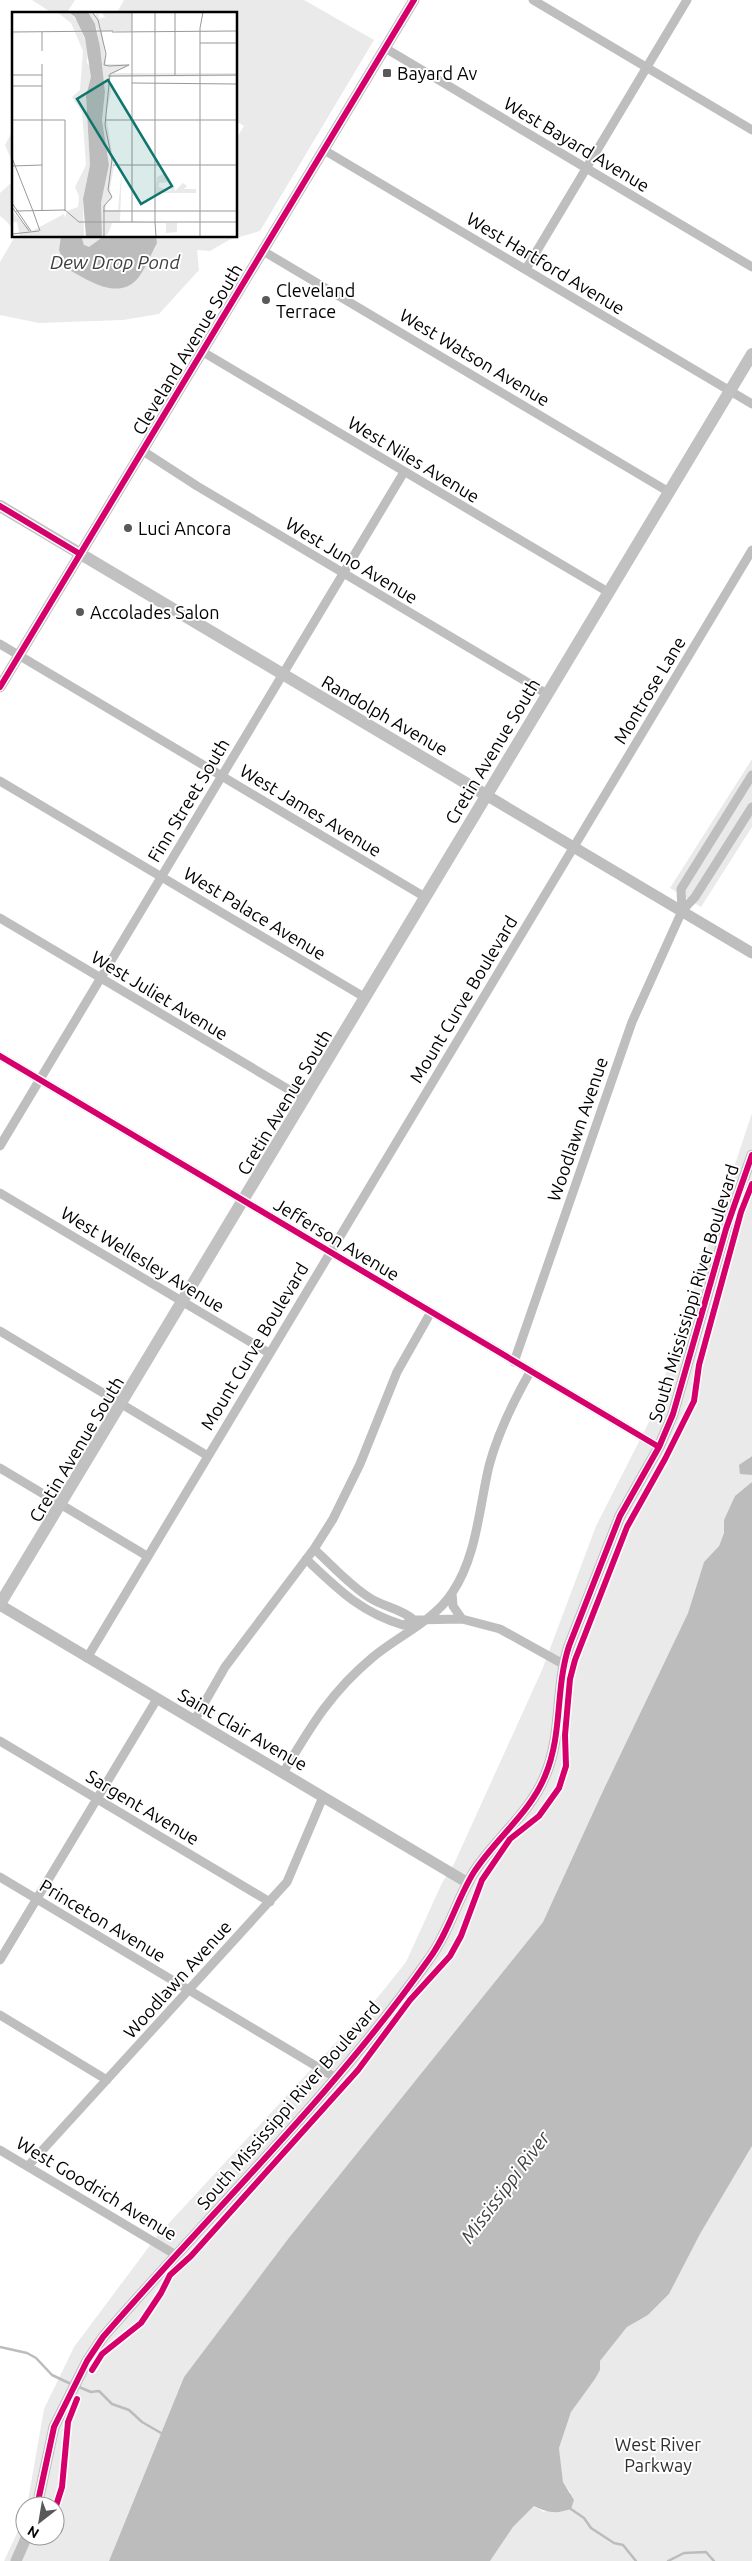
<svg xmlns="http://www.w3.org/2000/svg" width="752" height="2561" font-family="Ubuntu,sans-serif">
	<rect width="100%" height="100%" fill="#fff"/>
	<path fill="#eaeaea" d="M 32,0 L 75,0 L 66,14 L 54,14 Z
		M 124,0 L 304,0 L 374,40 L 260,231 L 229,240 L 210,251 L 197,250 L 199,270 L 159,314 L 123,320 L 39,323 L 0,315 L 0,262 L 14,238 C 14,228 7,221 0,216 L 0,193 L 12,182 L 14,176 L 14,236 L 236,236 L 236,139 L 244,126 L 236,121 L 236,14 L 116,14 Z
		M 14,128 L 14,166 L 5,145 Z
		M 752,759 L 752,827 L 701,907 L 670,888 Z
		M 752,1113 L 752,1456 L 748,1458 L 749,1473 L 752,1475 L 752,1482 L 724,1520 L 724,1533 L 719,1546 L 704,1562 L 688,1613 L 602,1793 L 543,1922 L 288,2239 L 184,2377 L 109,2561 L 4,2561 L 25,2516 L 25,2536 L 55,2536 L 55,2506 L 27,2506 L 44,2409 L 74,2347 L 157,2236 L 378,1997 L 406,1962 L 442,1883 L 454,1864 L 542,1670 L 596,1526 L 651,1418 Z
		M 752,2146 L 752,2561 L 490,2561 L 513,2527 L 534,2506 L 544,2512 L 571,2493 L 563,2482 L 559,2448 L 571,2412 L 595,2379 L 600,2370 L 600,2361 L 627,2327 L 648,2315 L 669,2294 L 700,2234 Z"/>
	<path fill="#bcbcbc" d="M 61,236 L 81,236 L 84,245 L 89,247 L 104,236 L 156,236 L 157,243 C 151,254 146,268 138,278 C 118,302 86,279 66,268 L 59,250 Z
		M 752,1456 L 752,1475 L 740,1474 L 739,1465 Z
		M 752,1482 L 752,2146 L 700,2234 L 669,2294 L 648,2315 L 627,2327 L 600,2361 L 600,2370 L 595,2379 L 571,2412 L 559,2448 L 563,2482 L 574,2500 L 571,2509 C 556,2514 548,2513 534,2506 L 513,2527 L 490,2561 L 109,2561 L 184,2377 L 288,2239 L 543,1922 L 602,1793 L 688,1613 L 704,1562 L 719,1546 L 724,1533 L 724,1520 L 735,1496 Z"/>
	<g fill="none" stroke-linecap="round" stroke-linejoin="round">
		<path stroke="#bcbcbc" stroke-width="2.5" d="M 0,2347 L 27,2353 L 36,2358 L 52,2375 L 71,2384
			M 79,2387 L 91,2392 L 99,2391 L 112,2404 L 129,2410 L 142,2422 L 161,2433
			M 568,2507 L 584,2518 L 591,2528 L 614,2543 L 623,2545 L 636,2561
			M 668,2561 L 684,2553 L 706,2552 L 714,2561"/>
		<path stroke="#bebebe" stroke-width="9" d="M 533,0 L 752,130
			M 385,48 L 752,267
			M 324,150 L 752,404
			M 263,251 L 669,492
			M 526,269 L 687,0
			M 203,352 L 608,592
			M 143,451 L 197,486 L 547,694
			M 0,644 L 425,897
			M 0,781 L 364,997
			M 682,911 L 681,889 L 752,775
			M 0,918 L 303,1098
			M 0,1056 L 659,1447
			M 0,1146 L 404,472
			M 0,1193 L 269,1353
			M 0,1331 L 208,1456
			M 514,1362 L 632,1022 L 682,911 L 695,897 L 752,807
			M 0,1468 L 147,1556
			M 314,1549 C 332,1565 349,1585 370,1598 C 384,1607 402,1609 414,1620 L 462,1619 L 500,1629 L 563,1664
			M 306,1559 C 338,1589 360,1612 403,1625 L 414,1620
			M 452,1593 L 453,1606 L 462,1619
			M 87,1658 L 752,550
			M 194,1721 L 225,1667 L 314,1549 L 333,1519 L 360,1464 L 397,1372 L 431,1312
			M 0,1741 L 270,1902
			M 283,1773 C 311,1726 330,1693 373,1657 C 398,1636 435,1620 452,1593 C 477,1556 479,1508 489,1466 C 498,1432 513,1402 530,1372
			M 0,1877 L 336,2078
			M 0,1960 L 157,1699
			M 0,2015 L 107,2080
			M 0,2150 L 176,2255
			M 28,2166 L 287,1882 L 323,1797"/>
		<path stroke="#bebebe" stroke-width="11" d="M 0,687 L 414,0
			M 486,795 L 752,953
			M 0,1605 L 468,1883
			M 37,2506 L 54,2427 L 87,2361 L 103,2337 C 212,2211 333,2095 429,1959 C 449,1932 457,1899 474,1872 C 496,1838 530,1813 545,1776 C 563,1734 555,1689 569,1646 L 620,1516 L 659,1447 L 673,1414 L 726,1229 L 752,1155
			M 16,2561 L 27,2536"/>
		<path stroke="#c1c1c1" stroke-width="12" d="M 0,506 L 486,795
			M 0,1604 L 752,354"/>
		<defs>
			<path id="cycleway" d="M 0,506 L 80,554
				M 0,687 L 414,0
				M 0,1056 L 659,1447
				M 92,2370 L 102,2354 L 141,2323 L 161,2293 L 170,2275 L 191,2256 L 358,2070 L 410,2000 L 450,1956 L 461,1936 L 482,1880 L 510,1839 L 539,1816 L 559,1788 L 566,1766 L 565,1735 L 570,1679 L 575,1660 L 627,1527 L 665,1459 L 694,1401 L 699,1365 L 741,1212 L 752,1184
				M 37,2506 L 54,2427 L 87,2361 L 103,2337 C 212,2211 333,2095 429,1959 C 449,1932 457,1899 474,1872 C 496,1838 530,1813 545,1776 C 563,1734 555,1689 569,1646 L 620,1516 L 659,1447 L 673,1414 L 726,1229 L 752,1155
				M 55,2509 L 62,2487 L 68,2422 L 77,2399"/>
		</defs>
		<use href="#cycleway" stroke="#fff" stroke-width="9"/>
		<use href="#cycleway" stroke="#d6006c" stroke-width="6"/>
	</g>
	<g fill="#595959" stroke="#fff" stroke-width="2">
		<rect x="382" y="68" width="10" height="10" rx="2.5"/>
		<circle cx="266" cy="300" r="5"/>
		<circle cx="128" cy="528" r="5"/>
		<circle cx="80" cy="612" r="5"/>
	</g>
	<g text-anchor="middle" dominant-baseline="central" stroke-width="4" stroke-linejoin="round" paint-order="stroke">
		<g font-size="18" fill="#000" stroke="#fff" text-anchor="start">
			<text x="397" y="73">Bayard Av</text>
			<text x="276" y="290">Cleveland<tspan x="276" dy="21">Terrace</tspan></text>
			<text x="138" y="528">Luci Ancora</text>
			<text x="90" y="612">Accolades Salon</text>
		</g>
		<g font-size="18" fill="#000" stroke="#fff">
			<text transform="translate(577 144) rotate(31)">West Bayard Avenue</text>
			<text transform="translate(546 263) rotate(31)">West Hartford Avenue</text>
			<text transform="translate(187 349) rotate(-59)">Cleveland Avenue South</text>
			<text transform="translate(475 357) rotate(31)">West Watson Avenue</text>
			<text transform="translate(414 459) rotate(31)">West Niles Avenue</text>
			<text transform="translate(352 560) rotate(31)">West Juno Avenue</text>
			<text transform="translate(649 690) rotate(-59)">Montrose Lane</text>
			<text transform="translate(385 715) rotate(30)">Randolph Avenue</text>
			<text transform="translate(492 751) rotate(-59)">Cretin Avenue South</text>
			<text transform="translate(188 800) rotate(-59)">Finn Street South</text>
			<text transform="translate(311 810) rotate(31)">West James Avenue</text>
			<text transform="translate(255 913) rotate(31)">West Palace Avenue</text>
			<text transform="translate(160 995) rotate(31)">West Juliet Avenue</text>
			<text transform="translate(463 999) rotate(-59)">Mount Curve Boulevard</text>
			<text transform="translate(284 1102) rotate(-59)">Cretin Avenue South</text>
			<text transform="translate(577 1129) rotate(-71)">Woodlawn Avenue</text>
			<text transform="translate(337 1239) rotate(31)">Jefferson Avenue</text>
			<text transform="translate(143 1259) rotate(31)">West Wellesley Avenue</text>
			<text transform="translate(693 1293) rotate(-73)">South Mississippi River Boulevard</text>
			<text transform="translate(254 1346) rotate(-59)">Mount Curve Boulevard</text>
			<text transform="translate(76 1449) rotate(-59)">Cretin Avenue South</text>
			<text transform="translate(243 1729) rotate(30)">Saint Clair Avenue</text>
			<text transform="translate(143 1807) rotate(31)">Sargent Avenue</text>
			<text transform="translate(103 1920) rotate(31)">Princeton Avenue</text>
			<text transform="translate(177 1979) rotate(-48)">Woodlawn Avenue</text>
			<text transform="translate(288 2105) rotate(-49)">South Mississippi River Boulevard</text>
			<text transform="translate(97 2188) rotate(31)">West Goodrich Avenue</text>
		</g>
		<g font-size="18" fill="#2f2f2f" stroke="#fff">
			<text x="658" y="2444">West River<tspan x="658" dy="21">Parkway</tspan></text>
		</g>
		<g font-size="19" font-style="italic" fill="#404040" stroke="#fff">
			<text x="115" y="262">Dew Drop Pond</text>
			<text transform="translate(505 2187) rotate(-53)">Mississippi River</text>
		</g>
	</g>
	<g transform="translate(12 12)">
		<rect width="225" height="225" fill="#fff"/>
		<path d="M 45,0 L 56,0 L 66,9 L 74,30 L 77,45 L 76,48 L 75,44 L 75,51 L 79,56 L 79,76 L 74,84 L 78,153 L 71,187 L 72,225 L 12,225 L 8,224 L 5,210 L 0,210 L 0,200 L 20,219 L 52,202 L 53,206 L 55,199 L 66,195 L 67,184 L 63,175 L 74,153 L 70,100 L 60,85 L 68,78 L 71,39 L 59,11 ZM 76,0 L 84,3 L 86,0 L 87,7 L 93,5 L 89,0 L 120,0 L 120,19 L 90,19 L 94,52 L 119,52 L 102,61 L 225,61 L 225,64 L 97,65 L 99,79 L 94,103 L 102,154 L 98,176 L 100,187 L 95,190 L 93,198 L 106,198 L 110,154 L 108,209 L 165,211 L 165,220 L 154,221 L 154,211 L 100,211 L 96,222 L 90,225 L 89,191 L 97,153 L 90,108 L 93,80 L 85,17 ZM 153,161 L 156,170 L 147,171 L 147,175 L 159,179 L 157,174 L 162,175 L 163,179 L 171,171 L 175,174 L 172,177 L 184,177 L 184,181 L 143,181 L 145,165 Z" fill="#eaeaea"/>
		<path d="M 56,0 L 76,0 L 83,12 L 88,35 L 93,80 L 90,108 L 97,153 L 89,191 L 90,225 L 74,225 L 71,187 L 78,153 L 74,84 L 79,65 L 73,26 L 63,5 Z" fill="#bcbcbc"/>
		<path fill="none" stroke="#999" stroke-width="1" d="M 80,0 L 86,8 L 94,42 L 92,53 L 97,54M 0,20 L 101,19M 30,20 L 30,39M 100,20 L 225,19M 188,31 L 225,31M 97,54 L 117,53 L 98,62M 0,63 L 30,63M 96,64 L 225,63M 163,64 L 163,0M 120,71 L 225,72M 0,74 L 30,74M 0,108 L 53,108 L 53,199M 94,108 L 225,108M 0,146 L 21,199M 101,153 L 120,153M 120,153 L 225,153M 0,154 L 30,153M 0,191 L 19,219M 0,195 L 17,219M 4,199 L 53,198 L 67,210 L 225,210M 21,199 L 28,219M 30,199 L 30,52M 91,199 L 225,199M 120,210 L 120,0M 143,210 L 143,0M 143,210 L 144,225M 0,222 L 27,219M 92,225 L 92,194 L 100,185 L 96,178 L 100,148 L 93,113 L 98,62M 188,225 L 188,16 L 191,0"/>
		<path fill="#0f766e" fill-opacity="0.15" stroke="#0f766e" stroke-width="2.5" d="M 96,68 L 160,174 L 129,192 L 65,87 Z"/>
		<rect width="225" height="225" fill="none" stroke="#000" stroke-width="2.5"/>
	</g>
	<g transform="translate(40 2521) rotate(211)"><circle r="24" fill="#ffffff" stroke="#999999"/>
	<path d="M0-4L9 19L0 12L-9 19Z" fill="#595959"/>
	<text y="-8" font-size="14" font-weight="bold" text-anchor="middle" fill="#000000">N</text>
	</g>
</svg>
